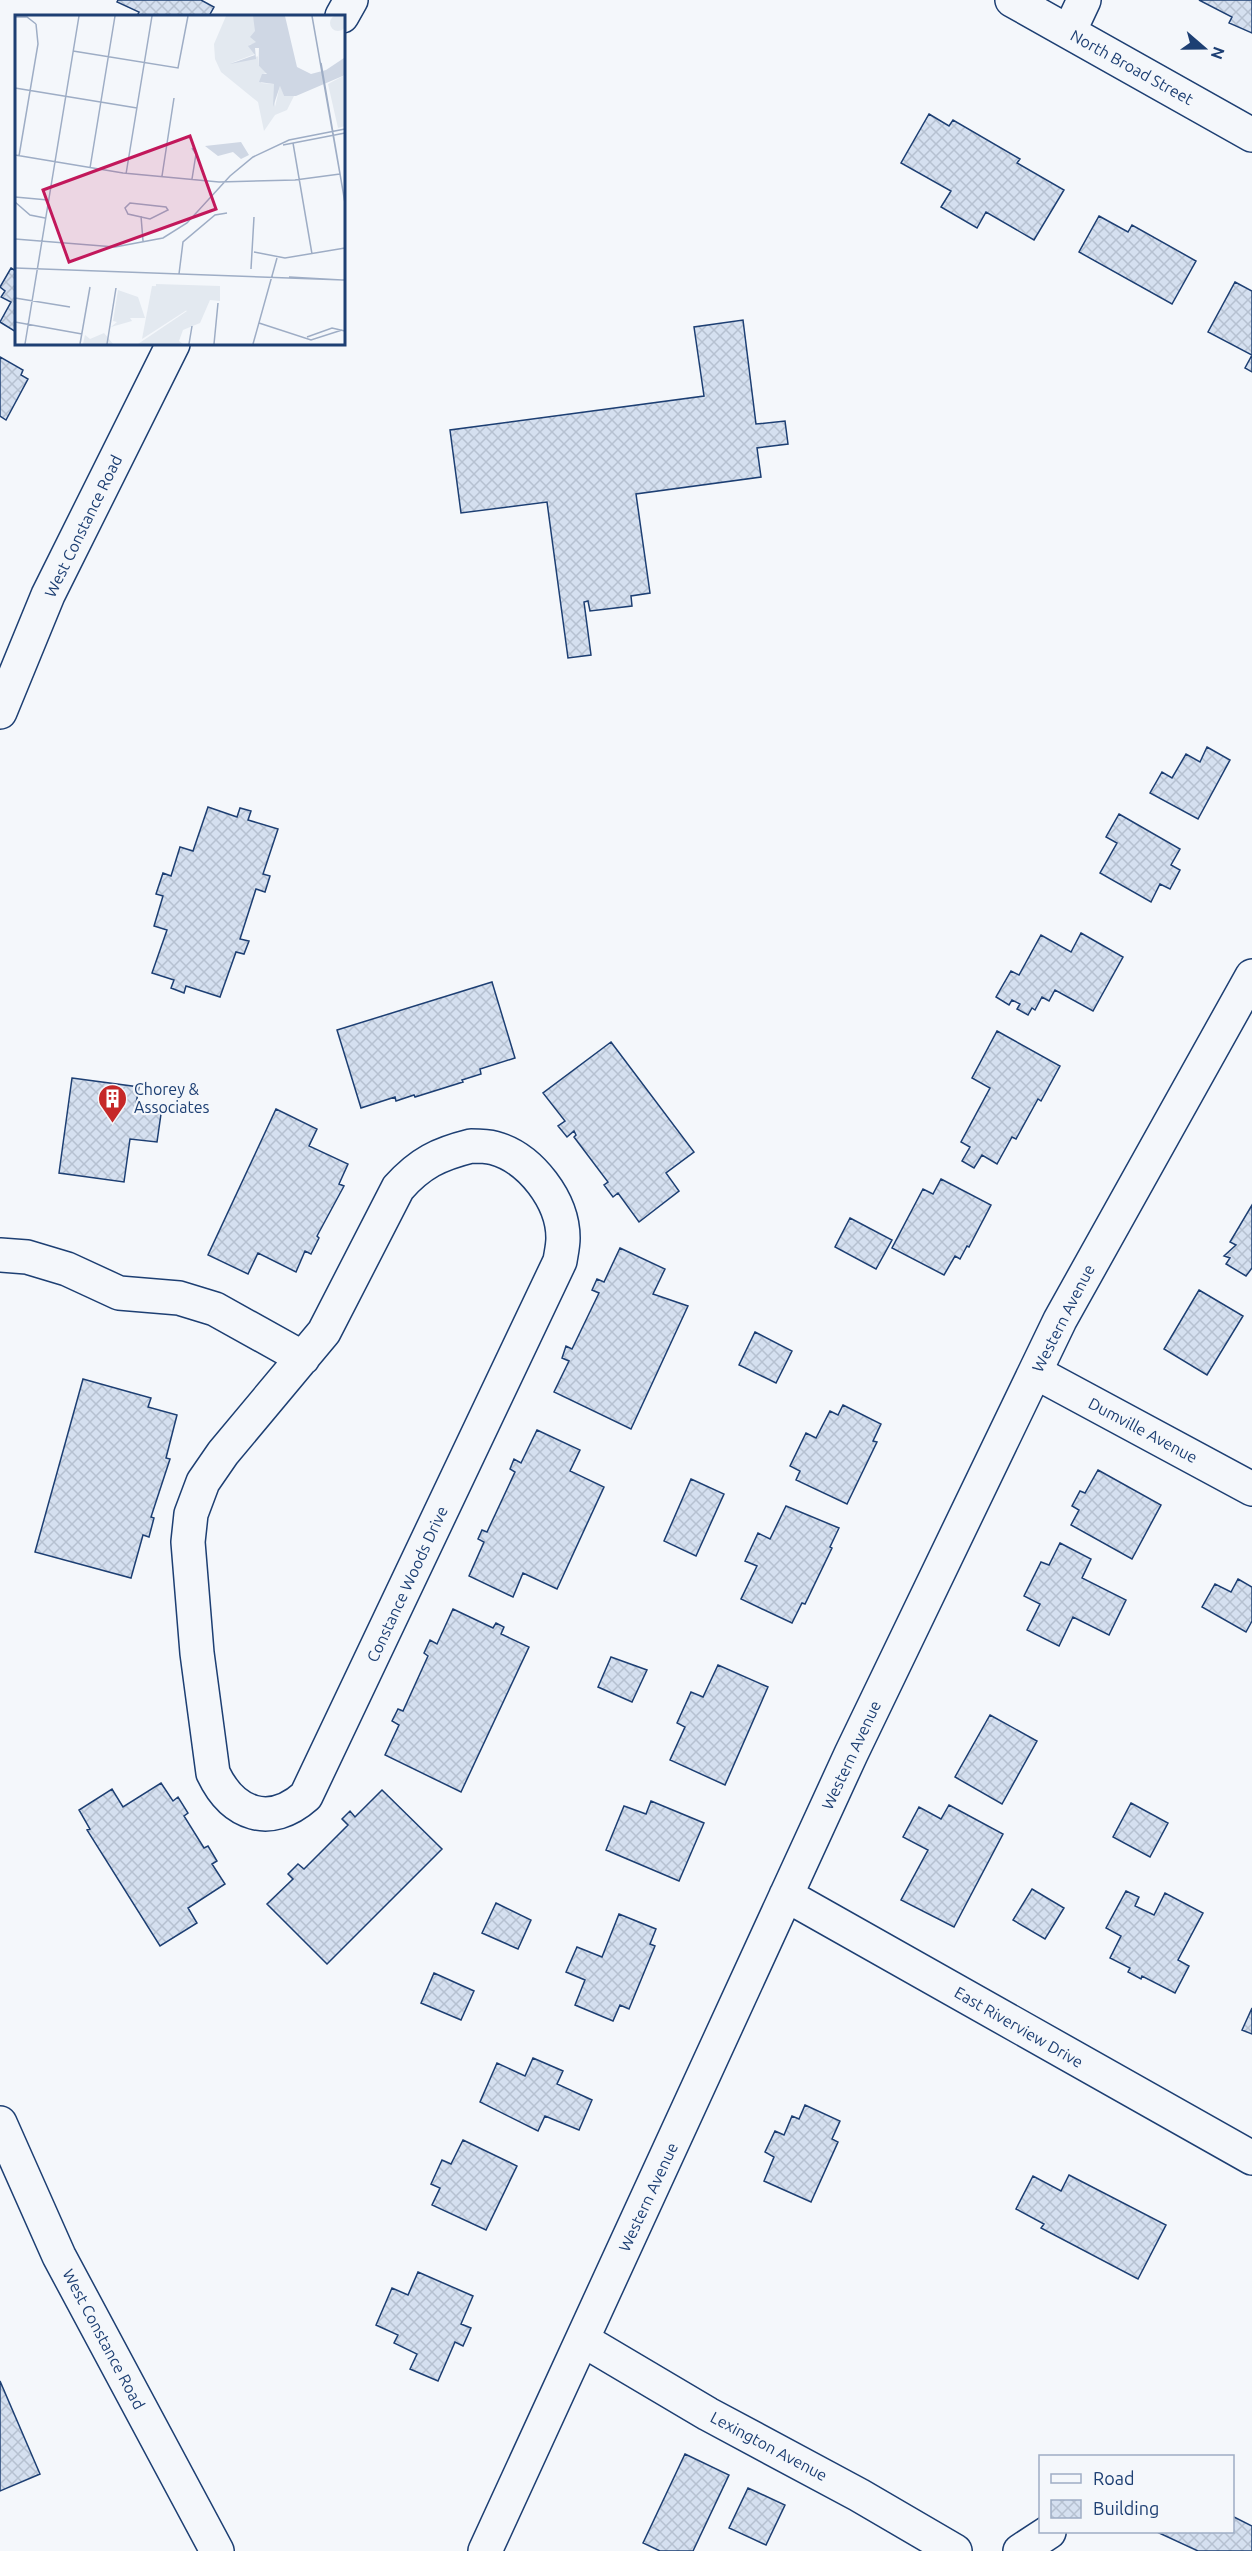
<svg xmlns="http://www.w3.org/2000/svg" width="1252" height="2551" font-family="Ubuntu,sans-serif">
	<defs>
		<pattern id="building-cross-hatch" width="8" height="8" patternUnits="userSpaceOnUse" patternTransform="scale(1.5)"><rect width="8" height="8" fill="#d5e0f0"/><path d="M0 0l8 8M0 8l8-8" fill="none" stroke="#b6c1d1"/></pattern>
	</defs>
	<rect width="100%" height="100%" fill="#f4f7fb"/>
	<path fill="url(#building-cross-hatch)" stroke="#1d3f73" stroke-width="1.5" d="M 118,0 L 201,0 L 214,7 L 209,16 L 137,16 L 139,12 L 117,2 Z
		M 1199,0 L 1252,0 L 1252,33 L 1229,23 L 1232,17 Z
		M 929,114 L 949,126 L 953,120 L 1020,159 L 1017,163 L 1064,190 L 1034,240 L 986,212 L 977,228 L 941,207 L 951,191 L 901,163 Z
		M 1099,216 L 1128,232 L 1132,225 L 1196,261 L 1172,304 L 1079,252 Z
		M 11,268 L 16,271 L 16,332 L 0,322 L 11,302 L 1,297 L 5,291 L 0,287 Z
		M 1235,282 L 1252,291 L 1252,372 L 1245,368 L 1252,355 L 1208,332 Z
		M 743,320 L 756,424 L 785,421 L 788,444 L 757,448 L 761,477 L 636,494 L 650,593 L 631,596 L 632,606 L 590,611 L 588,601 L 584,602 L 591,655 L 568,658 L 547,502 L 461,513 L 450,430 L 704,396 L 694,327 Z
		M 0,357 L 23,370 L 21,375 L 28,379 L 6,420 L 0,416 Z
		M 1207,747 L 1230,760 L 1198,819 L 1150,793 L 1162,772 L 1172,778 L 1186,754 L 1200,762 Z
		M 208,807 L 237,817 L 240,808 L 251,811 L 248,820 L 278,829 L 263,874 L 270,876 L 265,892 L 256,889 L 240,939 L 249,941 L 244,954 L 236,952 L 220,997 L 186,986 L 184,993 L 171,988 L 174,980 L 152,973 L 167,930 L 154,926 L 163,896 L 156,894 L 163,873 L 171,876 L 180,847 L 193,851 Z
		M 1119,814 L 1180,849 L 1171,865 L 1180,870 L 1170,889 L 1160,884 L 1151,902 L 1100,873 L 1117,843 L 1106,837 Z
		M 1081,933 L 1123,957 L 1093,1011 L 1055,990 L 1049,1001 L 1042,997 L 1035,1010 L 1032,1008 L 1028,1015 L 1017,1009 L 1020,1004 L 1012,1000 L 1009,1005 L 996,997 L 1011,971 L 1019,975 L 1041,935 L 1071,952 Z
		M 492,982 L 515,1058 L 480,1069 L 481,1074 L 462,1080 L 463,1082 L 415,1097 L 414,1095 L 396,1101 L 395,1097 L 361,1108 L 337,1030 Z
		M 997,1031 L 1060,1066 L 1041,1101 L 1038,1099 L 1016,1139 L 1012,1137 L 997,1164 L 982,1155 L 974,1168 L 962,1161 L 970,1147 L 961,1142 L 990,1088 L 972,1078 Z
		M 611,1042 L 694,1152 L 666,1173 L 679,1191 L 639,1222 L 618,1193 L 613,1197 L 604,1185 L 608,1182 L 574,1137 L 576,1135 L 574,1131 L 567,1137 L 558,1126 L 565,1121 L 543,1093 Z
		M 72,1078 L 139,1087 L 136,1104 L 162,1107 L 157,1142 L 130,1139 L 124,1182 L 59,1173 Z
		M 276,1109 L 317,1129 L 309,1146 L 348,1164 L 339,1184 L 344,1186 L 317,1236 L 319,1238 L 311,1254 L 305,1251 L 296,1272 L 258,1253 L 248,1274 L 208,1255 Z
		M 941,1179 L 991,1205 L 969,1247 L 967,1246 L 960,1259 L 955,1256 L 944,1275 L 892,1248 L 923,1189 L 933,1194 Z
		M 1252,1205 L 1252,1268 L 1246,1276 L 1226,1264 L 1230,1258 L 1224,1256 L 1236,1245 L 1230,1242 Z
		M 850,1218 L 892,1240 L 876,1269 L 835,1247 Z
		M 620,1248 L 665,1269 L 653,1294 L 688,1306 L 631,1429 L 554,1392 L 569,1361 L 562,1358 L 566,1346 L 572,1349 L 599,1293 L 592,1290 L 597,1279 L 604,1282 Z
		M 1199,1290 L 1243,1316 L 1207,1375 L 1164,1349 Z
		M 755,1332 L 792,1351 L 776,1383 L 739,1365 Z
		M 83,1379 L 151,1398 L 148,1407 L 177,1415 L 166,1458 L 170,1459 L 151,1517 L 154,1518 L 149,1537 L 143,1535 L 131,1578 L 35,1552 Z
		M 843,1405 L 881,1424 L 873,1441 L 877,1442 L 847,1504 L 796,1480 L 800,1471 L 790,1466 L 806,1433 L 816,1438 L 830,1411 L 838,1415 Z
		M 537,1430 L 580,1450 L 570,1471 L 604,1487 L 557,1589 L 523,1573 L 513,1597 L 469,1576 L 484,1542 L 478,1539 L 482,1530 L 487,1532 L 515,1472 L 510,1469 L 514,1459 L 521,1463 Z
		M 1098,1470 L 1161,1505 L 1132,1559 L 1071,1525 L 1079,1510 L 1072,1506 L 1080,1491 L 1085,1493 Z
		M 691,1479 L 724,1494 L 696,1556 L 664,1541 Z
		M 786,1506 L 839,1528 L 830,1547 L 832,1548 L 805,1604 L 802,1603 L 792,1623 L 741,1599 L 757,1566 L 745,1561 L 758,1533 L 770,1539 Z
		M 1060,1543 L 1091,1559 L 1082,1578 L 1126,1600 L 1109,1635 L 1073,1617 L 1059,1646 L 1027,1630 L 1040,1604 L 1024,1596 L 1041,1562 L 1049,1565 Z
		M 1238,1579 L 1252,1587 L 1252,1621 L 1246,1632 L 1202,1607 L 1215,1584 L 1231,1592 Z
		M 453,1609 L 493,1628 L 496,1623 L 504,1627 L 501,1634 L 529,1647 L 461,1792 L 385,1755 L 399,1725 L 392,1721 L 398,1709 L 403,1711 L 428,1656 L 424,1653 L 430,1640 L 437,1644 Z
		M 611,1657 L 647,1670 L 632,1702 L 598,1687 Z
		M 718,1665 L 768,1687 L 725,1785 L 670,1760 L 685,1727 L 677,1723 L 691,1692 L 703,1697 Z
		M 990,1715 L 1037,1741 L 1002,1804 L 955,1777 Z
		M 161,1783 L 173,1801 L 178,1797 L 188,1813 L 184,1816 L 204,1848 L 208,1846 L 217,1861 L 212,1864 L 225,1884 L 188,1908 L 197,1923 L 160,1946 L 87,1830 L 90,1829 L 79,1810 L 112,1789 L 123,1807 Z
		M 382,1790 L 442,1849 L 327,1964 L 267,1904 L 293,1879 L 288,1874 L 298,1864 L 304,1869 L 348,1825 L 342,1819 L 350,1811 L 355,1817 Z
		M 651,1801 L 704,1823 L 679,1881 L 606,1850 L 624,1806 L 646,1814 Z
		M 1131,1803 L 1168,1823 L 1150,1857 L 1113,1837 Z
		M 949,1805 L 1003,1834 L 954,1927 L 901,1900 L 928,1850 L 903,1837 L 919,1807 L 941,1819 Z
		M 1032,1889 L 1064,1908 L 1045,1939 L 1013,1920 Z
		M 1126,1891 L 1139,1897 L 1135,1906 L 1154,1915 L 1165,1893 L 1203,1913 L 1178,1960 L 1189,1966 L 1175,1993 L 1142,1976 L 1141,1979 L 1128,1972 L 1130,1968 L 1110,1958 L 1121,1936 L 1106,1928 Z
		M 496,1903 L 531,1920 L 518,1949 L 482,1933 Z
		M 619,1914 L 656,1929 L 650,1944 L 655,1946 L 629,2009 L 620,2005 L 613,2021 L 575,2005 L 585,1980 L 566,1972 L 577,1947 L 602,1957 Z
		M 434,1973 L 474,1991 L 461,2020 L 421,2003 Z
		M 1252,2008 L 1252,2034 L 1242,2030 Z
		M 533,2058 L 563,2071 L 557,2084 L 592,2100 L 579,2130 L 545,2116 L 538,2131 L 480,2102 L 497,2063 L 525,2076 Z
		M 805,2105 L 840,2121 L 832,2139 L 838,2142 L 811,2202 L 764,2181 L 774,2157 L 765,2152 L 775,2131 L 784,2135 L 792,2116 L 799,2119 Z
		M 463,2140 L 517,2166 L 486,2230 L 432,2205 L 440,2188 L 431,2184 L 442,2160 L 451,2164 Z
		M 1069,2175 L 1166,2225 L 1138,2279 L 1041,2228 L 1044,2224 L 1016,2209 L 1033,2176 L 1061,2191 Z
		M 418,2272 L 473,2296 L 461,2324 L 471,2328 L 463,2346 L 455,2342 L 438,2381 L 410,2369 L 417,2354 L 394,2343 L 398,2335 L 376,2325 L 392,2288 L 408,2295 Z
		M 0,2381 L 40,2474 L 0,2491 Z
		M 685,2454 L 729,2475 L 693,2551 L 660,2551 L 643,2543 Z
		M 748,2488 L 785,2505 L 766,2545 L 729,2528 Z
		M 1232,2516 L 1252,2526 L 1252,2551 L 1198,2551 L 1157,2532 L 1232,2532 Z"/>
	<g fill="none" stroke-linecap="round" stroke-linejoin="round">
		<defs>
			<path id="minor" d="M 1012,0 L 1252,135
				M 1069,32 L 1084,0
				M 471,1146 C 478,1146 487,1146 494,1148 C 531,1158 563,1201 563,1238 C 563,1246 561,1254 560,1261 L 306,1796 C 270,1828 233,1815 213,1773 L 197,1653 L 188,1542 L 191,1514 L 203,1482 L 223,1453 L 324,1332 L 398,1188 C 420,1163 439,1154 471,1146 Z
				M 0,1255 L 27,1257 L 67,1269 L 119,1293 L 179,1298 L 215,1309 L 303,1358
				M 1035,1372 L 1252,1489
				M 786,1895 L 1252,2158
				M 583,2340 L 708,2414 L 859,2495 L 955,2551
				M 485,2551 L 851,1754 L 1060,1320 L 1252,976
				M 1020,2551 L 1049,2532"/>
			<path id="major" d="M 342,16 L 351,0
				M 0,712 L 48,595 L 173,344
				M 0,2123 L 59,2256 L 217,2551"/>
		</defs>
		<use href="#minor" stroke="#1d3f73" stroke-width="36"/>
		<use href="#major" stroke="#1d3f73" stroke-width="36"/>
		<use href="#minor" stroke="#f4f7fb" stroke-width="33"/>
		<use href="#major" stroke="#f4f7fb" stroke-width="33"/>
	</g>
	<defs>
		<symbol id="building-pin" viewBox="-11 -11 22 30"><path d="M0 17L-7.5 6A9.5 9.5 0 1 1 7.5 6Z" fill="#c62828" stroke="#f4f7fb"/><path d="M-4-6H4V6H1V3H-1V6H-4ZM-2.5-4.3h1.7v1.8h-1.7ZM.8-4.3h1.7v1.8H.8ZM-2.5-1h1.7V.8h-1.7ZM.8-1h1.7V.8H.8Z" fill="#fff"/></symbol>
	</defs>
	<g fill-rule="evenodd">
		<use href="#building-pin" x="96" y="1082" width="33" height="45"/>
	</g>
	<g text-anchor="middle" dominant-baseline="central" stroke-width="4.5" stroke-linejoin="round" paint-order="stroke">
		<g font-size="16" fill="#1d3f73" stroke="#f4f7fb">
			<text transform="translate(1132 67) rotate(29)">North Broad Street</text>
			<text transform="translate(83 526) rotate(-64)">West Constance Road</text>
			<text transform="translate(1063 1318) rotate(-63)">Western Avenue</text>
			<text transform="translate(1143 1430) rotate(28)">Dumville Avenue</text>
			<text transform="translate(407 1584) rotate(-65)">Constance Woods Drive</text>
			<text transform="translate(851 1755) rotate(-65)">Western Avenue</text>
			<text transform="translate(1019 2027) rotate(30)">East Riverview Drive</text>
			<text transform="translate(648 2197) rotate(-65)">Western Avenue</text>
			<text transform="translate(104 2339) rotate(62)">West Constance Road</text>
			<text transform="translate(769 2446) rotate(28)">Lexington Avenue</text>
		</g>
		<g font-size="16" fill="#1d3f73" stroke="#f4f7fb" text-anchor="start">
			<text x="134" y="1089">Chorey &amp;<tspan x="134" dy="18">Associates</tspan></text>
		</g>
	</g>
	<g transform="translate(15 15)">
		<rect width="330" height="330" fill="#f4f7fb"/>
		<path d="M 330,60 L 330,111 L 323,113 L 313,69 ZM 103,275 L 123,282 L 130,303 L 115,303 L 117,306 L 96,312 L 102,307 L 98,306 Z" fill="#e3e9f0"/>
		<path d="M 141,269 L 205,271 L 205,286 L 195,285 L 185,308 L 168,315 L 164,326 L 168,329 L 123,329 L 172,296 L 141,273 ZM 89,318 L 98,329 L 68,329 L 70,320 L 75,324 Z" fill="#e3e9f0"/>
		<path d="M315 8a8 8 0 1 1 16 0a8 8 0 1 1-16 0ZM 211,1 L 238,1 L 241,12 L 241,28 L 234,30 L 240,39 L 216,48 L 244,41 L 243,32 L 244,51 L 252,58 L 248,59 L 246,68 L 259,69 L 260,92 L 265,70 L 269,81 L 279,81 L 272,95 L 260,100 L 249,116 L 243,87 L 206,57 L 200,44 L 199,29 Z" fill="#e3e9f0"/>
		<path d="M 137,271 L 191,273 L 178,291 L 127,324 Z" fill="#e3e9f0"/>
		<path d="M 238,1 L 270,1 L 282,52 L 296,59 L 311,55 L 329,43 L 330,33 L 330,60 L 281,81 L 269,81 L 265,71 L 258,92 L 259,69 L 244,67 L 247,59 L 252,59 L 244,51 L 244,33 L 240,33 L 241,44 L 215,49 L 240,40 L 233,31 L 241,27 L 235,22 L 240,16 ZM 226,127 L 234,140 L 226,144 L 218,137 L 203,141 L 190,131 Z" fill="#cfd7e4"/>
		<path fill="none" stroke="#9eadc5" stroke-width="1.5" d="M 297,1 L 325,159M 0,2 L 12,2 L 21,9M 58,36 L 163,53 L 173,1M 306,48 L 330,188M 0,73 L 122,93M 278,128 L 297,239M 268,130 L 330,118M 177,133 L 181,139 L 177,164M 0,140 L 108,158 L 204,167 L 280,165 L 325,159M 4,141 L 23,29 L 21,9M 75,153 L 100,1M 111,159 L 137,1M 147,161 L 159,83M 0,182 L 33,185M 0,187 L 15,200 L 30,203M 115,188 L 151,192 L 153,195 L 135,204 L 113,199 L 110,193 ZM 126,201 L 128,226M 0,224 L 100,232 L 148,223 L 172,208 L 215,161 L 238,142 L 274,125 L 330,114M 239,237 L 270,243 L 330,233M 0,253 L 329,265M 236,254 L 239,202M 164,259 L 168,227 L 200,200 L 212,198M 274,262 L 327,265M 0,283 L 55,292M 0,307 L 67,319M 244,308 L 296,325 L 327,315M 292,322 L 317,313 L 330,316M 10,329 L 64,1M 65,329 L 75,272M 92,329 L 101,273M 174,329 L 177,311M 199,329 L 203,288M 238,329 L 262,243"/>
		<path fill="#c2185b" fill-opacity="0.15" stroke="#c2185b" stroke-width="3" d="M 175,121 L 201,194 L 54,247 L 28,175 Z"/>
		<rect width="330" height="330" fill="none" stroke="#1d3f73" stroke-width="3"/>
	</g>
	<rect x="1039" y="2455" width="195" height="78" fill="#f4f7fb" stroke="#9eadc5" stroke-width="1.5"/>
	<rect x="1051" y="2474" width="30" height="9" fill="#f4f7fb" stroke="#9eadc5" stroke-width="1.5"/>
	<text x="1093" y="2485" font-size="18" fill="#1d3f73">Road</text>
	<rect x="1051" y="2500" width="30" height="18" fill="url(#building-cross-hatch)" stroke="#9eadc5" stroke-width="1.5"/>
	<text x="1093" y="2515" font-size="18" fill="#1d3f73">Building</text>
	<g transform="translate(1204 48) rotate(110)" stroke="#f4f7fb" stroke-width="4.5" paint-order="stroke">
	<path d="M0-4.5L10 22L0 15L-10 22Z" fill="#1d3f73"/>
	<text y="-9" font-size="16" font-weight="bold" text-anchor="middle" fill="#1d3f73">N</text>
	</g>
</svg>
